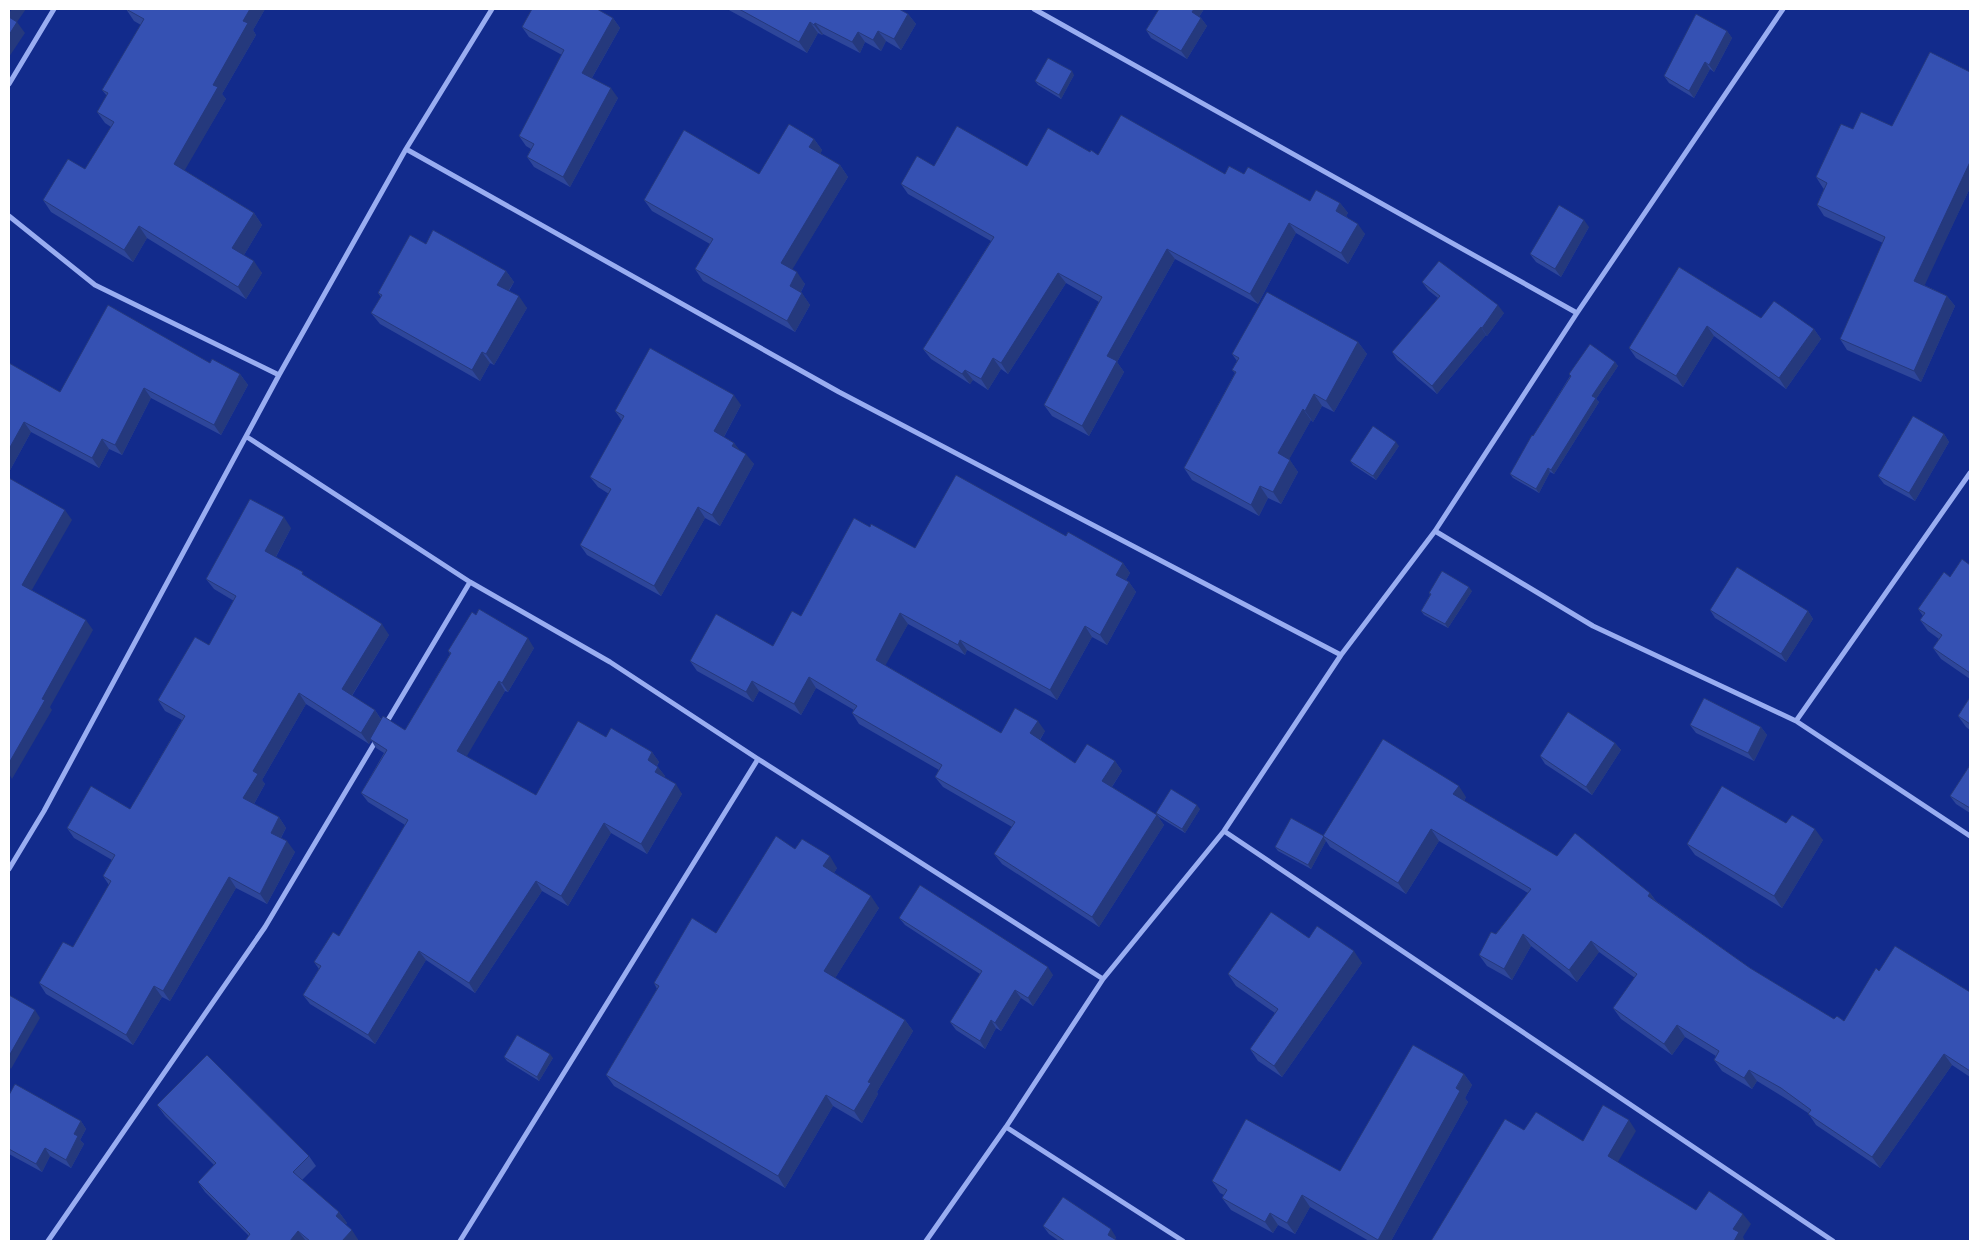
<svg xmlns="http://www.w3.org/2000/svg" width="1979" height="1250" font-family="'Public Sans',sans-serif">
	<rect width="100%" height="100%" fill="#122b8c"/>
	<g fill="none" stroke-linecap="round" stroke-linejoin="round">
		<path stroke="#99adf1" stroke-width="5" d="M 1034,9 L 1577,313
			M 9,84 L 54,9
			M 406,149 L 839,392 L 1341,655
			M 9,216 L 95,285 L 279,375
			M 247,437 L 470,582 L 610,662 L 758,759 L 1103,979
			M 1435,531 L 1593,626 L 1796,721 L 1970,836
			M 1796,721 L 1970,473
			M 385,725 L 470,582
			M 1224,831 L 1833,1241
			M 9,869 L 44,811 L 279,375 L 406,149 L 492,9
			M 1006,1127 L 1183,1241
			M 48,1241 L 265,927 L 377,739
			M 460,1241 L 758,759
			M 926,1241 L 1006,1127 L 1103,979 L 1224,831 L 1341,655 L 1435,531 L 1577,313 L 1783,9"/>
	</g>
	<path fill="#2e469a" d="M 126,9 L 265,9 L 253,30 L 256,35 L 222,94 L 226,99 L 184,170 L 254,213 L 262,225 L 244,255 L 262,273 L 246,299 L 147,238 L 133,262 L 51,212 L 43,200 L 85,169 L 111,127 L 105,123 L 97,112 L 107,96 L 102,90 L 141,25 L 134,21 Z
		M 727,9 L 899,9 L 908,14 L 916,24 L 901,50 L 886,41 L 881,51 L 865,42 L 860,53 L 823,34 L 822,35 L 818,33 L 807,53 Z
		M 1159,9 L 1204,9 L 1199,17 L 1201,18 L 1207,26 L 1187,59 L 1151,38 L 1146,30 Z
		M 613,18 L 620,28 L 592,78 L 618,98 L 570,187 L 534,167 L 527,157 L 531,149 L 526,146 L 519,136 L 562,55 L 529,37 L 522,27 Z
		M 1727,31 L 1732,38 L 1714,72 L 1710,69 L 1694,98 L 1669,83 L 1664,76 Z
		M 1970,72 L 1970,188 L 1924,285 L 1947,296 L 1955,306 L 1921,382 L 1847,350 L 1840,339 L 1883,243 L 1824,216 L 1817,205 L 1824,189 L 1823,188 L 1816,177 L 1853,129 L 1892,126 Z
		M 1074,75 L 1061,99 L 1038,85 L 1035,81 Z
		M 814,139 L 822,150 L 820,154 L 840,165 L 848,177 L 792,269 L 805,284 L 801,292 L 810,305 L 795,332 L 703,281 L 695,269 L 710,244 L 652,211 L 644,200 L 759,174 Z
		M 1090,152 L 1098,155 L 1225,174 L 1244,174 L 1310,201 L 1340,203 L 1348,213 L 1346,216 L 1365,234 L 1348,264 L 1296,233 L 1258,304 L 1175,259 L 1117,362 L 1124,372 L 1089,436 L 1052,416 L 1044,405 L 1099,302 L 1066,283 L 1008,374 L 1001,369 L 988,390 L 973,380 L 970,384 L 931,359 L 923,349 L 991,241 L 908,194 L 901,184 L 934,166 L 1027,166 Z
		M 1589,227 L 1561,277 L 1536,262 L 1530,254 Z
		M 426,244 L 506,271 L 514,282 L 509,291 L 527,308 L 494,365 L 490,363 L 480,381 L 380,324 L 371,313 L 381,297 L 378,293 Z
		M 1679,267 L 1761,318 L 1814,329 L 1821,339 L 1786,389 L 1714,336 L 1683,387 L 1636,358 L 1629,348 Z
		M 1422,282 L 1504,313 L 1487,336 L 1486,335 L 1437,394 L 1397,360 L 1392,352 L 1438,298 L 1428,290 Z
		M 1358,342 L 1367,354 L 1334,412 L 1322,406 L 1313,422 L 1311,420 L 1289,459 L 1298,472 L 1281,504 L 1268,498 L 1259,516 L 1192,480 L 1184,468 L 1235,373 L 1232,370 L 1237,361 L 1232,354 Z
		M 1615,362 L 1618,366 L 1596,399 L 1599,402 L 1554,474 L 1550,472 L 1539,493 L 1513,478 L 1510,474 L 1570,376 L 1569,374 Z
		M 9,363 L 60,392 L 210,363 L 240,374 L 248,385 L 221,435 L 151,398 L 122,455 L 109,449 L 99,468 L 31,432 L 9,472 Z
		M 741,405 L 724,437 L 734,443 L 739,450 L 754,464 L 720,526 L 705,518 L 661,596 L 587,555 L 580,545 L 609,494 L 598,487 L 590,477 L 622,421 L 615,411 Z
		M 1944,434 L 1949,442 L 1915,501 L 1884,484 L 1878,476 Z
		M 1399,446 L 1376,480 L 1353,465 L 1350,461 Z
		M 870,527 L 915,548 L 1066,536 L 1123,563 L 1130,573 L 1126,580 L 1129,582 L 1136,592 L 1107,645 L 1092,637 L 1057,700 L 967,650 L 965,655 L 908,624 L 885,665 L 1001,733 L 1045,731 L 1040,740 L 1075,763 L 1115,761 L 1122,771 L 1112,787 L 1157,815 L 1164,825 L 1099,927 L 1002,864 L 994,854 L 1012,827 L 943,787 L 935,777 L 939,770 L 859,724 L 852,713 L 854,710 L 816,688 L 801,715 L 759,691 L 753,702 L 697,671 L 690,661 L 773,646 L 801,616 Z
		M 291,528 L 276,557 L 307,577 L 389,635 L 352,696 L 375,710 L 381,719 L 405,730 L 450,654 L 448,651 L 476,615 L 534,648 L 508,692 L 505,691 L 466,756 L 536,795 L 606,737 L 652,752 L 659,762 L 657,766 L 665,776 L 664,778 L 682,794 L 647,854 L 611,833 L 568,906 L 542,891 L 475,993 L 426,960 L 375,1044 L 310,1004 L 303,995 L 319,969 L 314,962 L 339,936 L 405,825 L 368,802 L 361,793 L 384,753 L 376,748 L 371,740 L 369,744 L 306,704 L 262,780 L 265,784 L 254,804 L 279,817 L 286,828 L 281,838 L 295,852 L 267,904 L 236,888 L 170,1001 L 162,997 L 133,1045 L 46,994 L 39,983 L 73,947 L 109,885 L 103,876 L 112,860 L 74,838 L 67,828 L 130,809 L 182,720 L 165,711 L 158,700 L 209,645 L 234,601 L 214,589 L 206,579 Z
		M 1970,565 L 1970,679 L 1941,659 L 1933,648 L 1939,639 L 1928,631 L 1920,620 L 1923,616 L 1918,609 Z
		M 1472,591 L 1448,628 L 1424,615 L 1421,611 L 1430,595 L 1429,593 Z
		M 1710,610 L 1808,611 L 1813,619 L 1786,662 L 1715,618 Z
		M 1970,697 L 1970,730 L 1966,727 L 1958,716 Z
		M 1690,725 L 1761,727 L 1767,735 L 1754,761 L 1696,733 Z
		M 1615,743 L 1621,750 L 1592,795 L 1545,764 L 1540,756 Z
		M 1970,765 L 1970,813 L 1956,804 L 1950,796 Z
		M 1466,797 L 1464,801 L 1557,856 L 1650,893 L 1656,901 L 1750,968 L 1834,1019 L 1844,1021 L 1879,971 L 1970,992 L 1970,1077 L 1952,1065 L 1880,1168 L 1816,1125 L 1808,1113 L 1788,1100 L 1757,1081 L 1752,1089 L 1722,1071 L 1714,1060 L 1716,1056 L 1685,1037 L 1672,1055 L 1621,1019 L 1613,1008 L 1635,978 L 1599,952 L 1577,982 L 1531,946 L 1512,980 L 1487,966 L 1479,955 L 1528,893 L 1439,841 L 1406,894 L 1330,847 L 1326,841 L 1311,869 L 1278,851 L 1275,847 L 1323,836 Z
		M 1200,809 L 1185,833 L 1159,817 L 1156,813 Z
		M 1786,823 L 1823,840 L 1782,908 L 1695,855 L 1687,844 Z
		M 795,849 L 837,868 L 834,873 L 879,908 L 835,978 L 905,1020 L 913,1031 L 877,1092 L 878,1094 L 862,1123 L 833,1106 L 785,1188 L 614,1086 L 606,1075 L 657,989 L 654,983 L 716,933 Z
		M 899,918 L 1053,975 L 1033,1006 L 1021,998 L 1001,1031 L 996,1028 L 985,1049 L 956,1030 L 950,1022 L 980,974 L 905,925 Z
		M 1309,938 L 1362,963 L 1282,1077 L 1258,1061 L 1250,1049 L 1275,1013 L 1236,986 L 1228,974 Z
		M 504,1057 L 553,1058 L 539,1081 L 507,1061 Z
		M 1464,1074 L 1472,1085 L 1465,1098 L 1468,1102 L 1391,1241 L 1369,1241 L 1310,1207 L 1295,1234 L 1278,1225 L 1273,1233 L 1231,1210 L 1222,1198 L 1224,1195 L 1220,1193 L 1212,1181 L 1340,1171 Z
		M 9,1095 L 81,1121 L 86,1129 L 80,1140 L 84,1144 L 71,1168 L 50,1156 L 42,1172 L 9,1154 Z
		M 157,1105 L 309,1156 L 316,1166 L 302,1180 L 339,1212 L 347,1223 L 345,1225 L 359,1241 L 245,1241 L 249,1236 L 205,1192 L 198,1182 L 214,1165 L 165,1116 Z
		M 1043,1226 L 1116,1237 L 1115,1239 L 1118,1241 L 1059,1241 L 1049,1234 Z"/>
	<path fill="#25397d" d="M 12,9 L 26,9 L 17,22 L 25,33 L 9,57 L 9,13 Z
		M 250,9 L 265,9 L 253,30 L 256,35 L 222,94 L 226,99 L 182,175 L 174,164 L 213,85 L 243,21 Z
		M 1194,9 L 1204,9 L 1197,20 L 1192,12 Z
		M 908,14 L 916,24 L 901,50 L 894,39 Z
		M 613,18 L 620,28 L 589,83 L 582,73 Z
		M 1201,18 L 1207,26 L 1187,59 L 1181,51 Z
		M 810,22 L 818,33 L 807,53 L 799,42 Z
		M 815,23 L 823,34 L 822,35 L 814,25 Z
		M 878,31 L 886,41 L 881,51 L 873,40 Z
		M 1727,31 L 1732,38 L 1714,72 L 1709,65 Z
		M 858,32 L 865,42 L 860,53 L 852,42 Z
		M 1705,62 L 1710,69 L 1694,98 L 1689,91 Z
		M 1072,71 L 1074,75 L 1061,99 L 1059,95 Z
		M 611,88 L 618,98 L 570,187 L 563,177 Z
		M 814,139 L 822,150 L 818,159 L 809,147 Z
		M 1970,162 L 1970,188 L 1922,291 L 1914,281 Z
		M 840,165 L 848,177 L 789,275 L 781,263 Z
		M 1340,203 L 1348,213 L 1343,221 L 1336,211 Z
		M 254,213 L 262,225 L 241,260 L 232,248 Z
		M 1584,220 L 1589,227 L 1561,277 L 1555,269 Z
		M 1289,223 L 1296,233 L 1258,304 L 1250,294 Z
		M 1358,224 L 1365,234 L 1348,264 L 1341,253 Z
		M 139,226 L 147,238 L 133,262 L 124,250 Z
		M 1167,249 L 1175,259 L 1117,362 L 1124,372 L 1089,436 L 1082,426 L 1107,356 Z
		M 254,261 L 262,273 L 246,299 L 238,287 Z
		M 506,271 L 514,282 L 505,296 L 497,285 Z
		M 797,272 L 805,284 L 798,297 L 790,286 Z
		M 1058,273 L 1066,283 L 1008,374 L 1001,363 Z
		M 802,293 L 810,305 L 795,332 L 787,321 Z
		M 519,296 L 527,308 L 494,365 L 486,354 Z
		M 1947,296 L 1955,306 L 1921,382 L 1914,371 Z
		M 1498,305 L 1504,313 L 1487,336 L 1482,328 Z
		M 1707,326 L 1714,336 L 1683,387 L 1676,376 Z
		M 1481,327 L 1486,335 L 1437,394 L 1432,386 Z
		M 1814,329 L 1821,339 L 1786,389 L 1779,378 Z
		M 1358,342 L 1367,354 L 1334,412 L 1326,401 Z
		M 482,352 L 490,363 L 480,381 L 472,370 Z
		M 993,358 L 1001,369 L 988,390 L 981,379 Z
		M 1615,362 L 1618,366 L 1596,399 L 1599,402 L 1554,474 L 1551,470 L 1592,396 Z
		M 965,370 L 973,380 L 970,384 L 962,374 Z
		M 240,374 L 248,385 L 221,435 L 214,425 Z
		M 144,388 L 151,398 L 122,455 L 115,445 Z
		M 1314,394 L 1322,406 L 1313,422 L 1305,411 Z
		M 734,395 L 741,405 L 721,442 L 714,431 Z
		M 1303,409 L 1311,420 L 1286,465 L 1278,453 Z
		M 24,422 L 31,432 L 9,472 L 9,449 Z
		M 1944,434 L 1949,442 L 1915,501 L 1909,493 Z
		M 102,439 L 109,449 L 99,468 L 92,458 Z
		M 1396,442 L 1399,446 L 1376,480 L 1373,476 Z
		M 734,443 L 742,453 L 732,446 Z
		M 746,454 L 754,464 L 720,526 L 712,515 Z
		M 1290,460 L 1298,472 L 1281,504 L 1273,492 Z
		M 1548,468 L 1550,472 L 1539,493 L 1536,489 Z
		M 1260,486 L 1268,498 L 1259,516 L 1251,505 Z
		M 698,507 L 705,518 L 661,596 L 654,586 Z
		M 65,510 L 72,520 L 29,595 L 22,585 Z
		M 284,517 L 291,528 L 273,562 L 265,551 Z
		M 1123,563 L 1130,573 L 1123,585 L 1116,575 Z
		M 1129,582 L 1136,592 L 1107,645 L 1100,635 Z
		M 1469,587 L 1472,591 L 1448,628 L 1445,624 Z
		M 1808,611 L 1813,619 L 1786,662 L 1781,654 Z
		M 900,613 L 908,624 L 883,670 L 876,660 Z
		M 86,620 L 93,630 L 50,707 L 52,710 L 12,779 L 9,774 L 9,763 L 42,699 Z
		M 382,624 L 389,635 L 349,700 L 342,689 Z
		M 1085,626 L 1092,637 L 1057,700 L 1050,690 Z
		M 528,638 L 534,648 L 508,692 L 502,683 Z
		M 960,640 L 967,650 L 965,655 L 958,645 Z
		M 809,677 L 816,688 L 801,715 L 794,704 Z
		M 499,681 L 505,691 L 464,761 L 457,751 Z
		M 752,681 L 759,691 L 753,702 L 746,692 Z
		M 299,693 L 306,704 L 262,780 L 265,784 L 251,809 L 243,798 L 253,771 Z
		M 375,710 L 382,721 L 370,739 L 371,740 L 369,744 L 361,733 Z
		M 1038,721 L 1045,731 L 1037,744 L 1030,733 Z
		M 1761,727 L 1767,735 L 1754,761 L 1748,753 Z
		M 1615,743 L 1621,750 L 1592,795 L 1586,787 Z
		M 652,752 L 659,762 L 654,770 L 648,760 Z
		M 1115,761 L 1122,771 L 1109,791 L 1102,781 Z
		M 658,767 L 665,776 L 662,782 L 655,772 Z
		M 676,784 L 682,794 L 647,854 L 641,844 Z
		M 1459,786 L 1466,797 L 1461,806 L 1453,794 Z
		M 1197,805 L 1200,809 L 1185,833 L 1182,829 Z
		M 1157,815 L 1164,825 L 1099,927 L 1092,917 Z
		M 279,817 L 286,828 L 278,843 L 271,833 Z
		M 604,823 L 611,833 L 568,906 L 561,896 Z
		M 1431,829 L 1439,841 L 1406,894 L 1398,883 Z
		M 1815,829 L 1823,840 L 1782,908 L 1774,896 Z
		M 1323,837 L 1326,841 L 1311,869 L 1308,865 Z
		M 287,841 L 295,852 L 267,904 L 260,894 Z
		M 830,856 L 837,868 L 831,878 L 823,866 Z
		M 229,877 L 236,888 L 170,1001 L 163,991 Z
		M 536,881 L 542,891 L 475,993 L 469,983 Z
		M 1650,893 L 1658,904 L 1648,896 Z
		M 871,896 L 879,908 L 832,983 L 824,971 Z
		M 1523,934 L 1531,946 L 1512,980 L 1504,969 Z
		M 1591,941 L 1599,952 L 1577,982 L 1569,970 Z
		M 419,951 L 426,960 L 375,1044 L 368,1035 Z
		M 1354,951 L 1362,963 L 1282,1077 L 1274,1066 Z
		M 1048,967 L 1053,975 L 1033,1006 L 1028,998 Z
		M 154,986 L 162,997 L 133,1045 L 126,1035 Z
		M 1015,990 L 1021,998 L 1001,1031 L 995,1023 Z
		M 35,1010 L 40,1018 L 11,1069 L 9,1066 L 9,1056 Z
		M 905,1020 L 913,1031 L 877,1092 L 878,1094 L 862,1123 L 854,1111 L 868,1082 Z
		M 991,1020 L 996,1028 L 985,1049 L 980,1041 Z
		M 1677,1025 L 1685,1037 L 1672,1055 L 1664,1044 Z
		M 550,1054 L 553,1058 L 539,1081 L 537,1077 Z
		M 1944,1054 L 1952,1065 L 1880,1168 L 1872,1157 Z
		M 1749,1070 L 1757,1081 L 1752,1089 L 1744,1078 Z
		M 1464,1074 L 1472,1085 L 1465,1098 L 1468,1102 L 1391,1241 L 1379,1241 L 1378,1240 Z
		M 826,1095 L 833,1106 L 785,1188 L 778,1176 Z
		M 1629,1120 L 1636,1131 L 1615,1167 L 1608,1156 Z
		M 81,1121 L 86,1129 L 80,1140 L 84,1144 L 71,1168 L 66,1160 L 74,1134 Z
		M 45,1148 L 50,1156 L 42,1172 L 36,1164 Z
		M 1302,1195 L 1310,1207 L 1295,1234 L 1287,1223 Z
		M 339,1212 L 347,1223 L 343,1227 L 336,1216 Z
		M 1270,1213 L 1278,1225 L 1273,1233 L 1265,1222 Z
		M 1743,1214 L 1751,1224 L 1743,1237 L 1745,1241 L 1734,1241 L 1733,1229 Z
		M 1111,1229 L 1116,1237 L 1114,1241 L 1108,1235 Z
		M 352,1230 L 359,1241 L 342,1241 Z
		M 298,1231 L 306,1241 L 290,1241 Z"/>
	<path fill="#3551b3" stroke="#25397d" d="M 126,9 L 250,9 L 243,21 L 248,23 L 213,85 L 218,87 L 174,164 L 254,213 L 232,248 L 254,261 L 238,287 L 139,226 L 124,250 L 43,200 L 68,159 L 85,169 L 114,122 L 97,112 L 108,93 L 102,90 L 144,19 Z
		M 532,9 L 597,9 L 613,18 L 582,73 L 611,88 L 563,177 L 527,157 L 534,144 L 519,136 L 564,50 L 522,27 Z
		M 739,9 L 899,9 L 908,14 L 894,39 L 878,31 L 873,40 L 858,32 L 852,42 L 815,23 L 814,25 L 810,22 L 799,42 Z
		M 1159,9 L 1194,9 L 1192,12 L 1201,18 L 1181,51 L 1146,30 Z
		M 1696,14 L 1727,31 L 1709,65 L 1705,62 L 1689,91 L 1664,76 Z
		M 9,17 L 17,22 L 9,35 Z
		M 1930,52 L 1970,72 L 1970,162 L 1914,281 L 1947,296 L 1914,371 L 1840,339 L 1885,237 L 1817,205 L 1827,183 L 1816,177 L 1841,124 L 1853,129 L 1861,112 L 1892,126 Z
		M 1048,58 L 1072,71 L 1059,95 L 1035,81 Z
		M 1121,115 L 1225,174 L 1229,166 L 1244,174 L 1248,167 L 1310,201 L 1316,190 L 1340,203 L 1336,211 L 1358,224 L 1341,253 L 1289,223 L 1250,294 L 1167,249 L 1107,356 L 1117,361 L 1082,426 L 1044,405 L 1102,297 L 1058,273 L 1001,363 L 993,358 L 981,379 L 965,370 L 962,374 L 923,349 L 994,237 L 901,184 L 917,156 L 934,166 L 957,126 L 1027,166 L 1048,128 L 1090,152 L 1091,150 L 1098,155 Z
		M 789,124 L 814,139 L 809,147 L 840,165 L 781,263 L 797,272 L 790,286 L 802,293 L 787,321 L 695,269 L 713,239 L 644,200 L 684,130 L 759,174 Z
		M 1559,205 L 1584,220 L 1555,269 L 1530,254 Z
		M 433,230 L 506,271 L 497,285 L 519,296 L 486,354 L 482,352 L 472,370 L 371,313 L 382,295 L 378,293 L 410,235 L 426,244 Z
		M 1439,261 L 1498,305 L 1482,328 L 1481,327 L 1432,386 L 1392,352 L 1440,296 L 1422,282 Z
		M 1679,267 L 1761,318 L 1774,301 L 1814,329 L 1779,378 L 1707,326 L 1676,376 L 1629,348 Z
		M 1267,292 L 1358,342 L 1326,401 L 1314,394 L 1305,411 L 1303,409 L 1278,453 L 1290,460 L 1273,492 L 1260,486 L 1251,505 L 1184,468 L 1236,372 L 1232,370 L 1239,358 L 1232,354 Z
		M 108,305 L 210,363 L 212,359 L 240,374 L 214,425 L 144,388 L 115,445 L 102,439 L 92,458 L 24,422 L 9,449 L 9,363 L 60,392 Z
		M 1590,344 L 1615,362 L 1592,396 L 1596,398 L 1551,470 L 1548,468 L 1536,489 L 1510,474 L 1532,435 L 1533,436 L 1571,376 L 1569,374 Z
		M 650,348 L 734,395 L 714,431 L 734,443 L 732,446 L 746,454 L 712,515 L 698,507 L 654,586 L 580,545 L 611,489 L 590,477 L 624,416 L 615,411 Z
		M 1913,416 L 1944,434 L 1909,493 L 1878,476 Z
		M 1373,426 L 1396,442 L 1373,476 L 1350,461 Z
		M 956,475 L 1066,536 L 1068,532 L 1123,563 L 1116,575 L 1129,582 L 1100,635 L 1085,626 L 1050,690 L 960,640 L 958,645 L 900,613 L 876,660 L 1001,733 L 1015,708 L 1038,721 L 1030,733 L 1075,763 L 1087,744 L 1115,761 L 1102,781 L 1157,815 L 1092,917 L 994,854 L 1015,822 L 935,777 L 942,765 L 852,713 L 857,706 L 809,677 L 794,704 L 752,681 L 746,692 L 690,661 L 716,614 L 773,646 L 792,611 L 801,616 L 854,518 L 870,527 L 871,524 L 915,548 Z
		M 9,478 L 65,510 L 22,585 L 86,620 L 42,699 L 45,700 L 9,763 Z
		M 250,499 L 284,517 L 265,551 L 303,572 L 302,574 L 382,624 L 342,689 L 375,710 L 361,733 L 299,693 L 253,771 L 258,774 L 243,798 L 279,817 L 271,833 L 287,841 L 260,894 L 229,877 L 163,991 L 154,986 L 126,1035 L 39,983 L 63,942 L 73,947 L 111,881 L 103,876 L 115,855 L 67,828 L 91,786 L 130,809 L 185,716 L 158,700 L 195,637 L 209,645 L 236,596 L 206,579 Z
		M 1962,559 L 1970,565 L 1970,673 L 1933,648 L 1942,635 L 1920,620 L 1925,613 L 1918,609 L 1944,572 L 1950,577 Z
		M 1737,567 L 1808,611 L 1781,654 L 1710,610 Z
		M 1442,571 L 1469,587 L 1445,624 L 1421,611 L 1431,594 L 1429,593 Z
		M 479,609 L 528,638 L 502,683 L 499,681 L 457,751 L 536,795 L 578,721 L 606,737 L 611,728 L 652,752 L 648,760 L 658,767 L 655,772 L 676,784 L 641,844 L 604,823 L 561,896 L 536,881 L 469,983 L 419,951 L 368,1035 L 303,995 L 321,966 L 314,962 L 333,932 L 339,936 L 408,820 L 361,793 L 387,750 L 370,739 L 383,716 L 405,730 L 451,653 L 448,651 L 472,612 L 476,615 Z
		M 1970,697 L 1970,724 L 1958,716 Z
		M 1704,698 L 1761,727 L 1748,753 L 1690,725 Z
		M 1568,712 L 1615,743 L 1586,787 L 1540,756 Z
		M 1383,739 L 1459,786 L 1453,794 L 1557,856 L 1575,833 L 1650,893 L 1648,896 L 1750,968 L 1834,1019 L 1837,1016 L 1844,1021 L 1876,968 L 1879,971 L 1895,946 L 1970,992 L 1970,1071 L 1944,1054 L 1872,1157 L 1808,1114 L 1811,1110 L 1781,1088 L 1749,1070 L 1744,1078 L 1714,1060 L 1719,1051 L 1677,1025 L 1664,1044 L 1613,1008 L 1637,974 L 1591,941 L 1569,970 L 1523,934 L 1504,969 L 1479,955 L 1491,932 L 1496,934 L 1531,889 L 1431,829 L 1398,883 L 1323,836 Z
		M 1970,765 L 1970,808 L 1950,796 Z
		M 1722,786 L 1786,823 L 1792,815 L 1815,829 L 1774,896 L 1687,844 Z
		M 1171,789 L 1197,805 L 1182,829 L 1156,813 Z
		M 1291,818 L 1324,836 L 1308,865 L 1275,847 Z
		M 776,836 L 795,849 L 802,839 L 830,856 L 823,866 L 871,896 L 824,971 L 905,1020 L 868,1082 L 871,1083 L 854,1111 L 826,1095 L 778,1176 L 606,1075 L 659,986 L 654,983 L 692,918 L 716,933 Z
		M 920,885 L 1048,967 L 1028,998 L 1015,990 L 995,1023 L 991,1020 L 980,1041 L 950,1022 L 982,971 L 899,918 Z
		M 1271,912 L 1309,938 L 1317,926 L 1354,951 L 1274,1066 L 1250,1049 L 1278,1009 L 1228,974 Z
		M 9,995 L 35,1010 L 9,1056 Z
		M 517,1035 L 550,1054 L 537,1077 L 504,1057 Z
		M 1413,1045 L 1464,1074 L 1456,1088 L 1460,1091 L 1378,1240 L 1302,1195 L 1287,1223 L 1270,1213 L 1265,1222 L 1222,1198 L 1227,1190 L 1212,1181 L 1246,1119 L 1340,1171 Z
		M 207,1055 L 309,1156 L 293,1172 L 339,1212 L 336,1216 L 352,1230 L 342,1241 L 310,1241 L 298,1231 L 290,1241 L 245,1241 L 250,1234 L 198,1182 L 216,1163 L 157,1105 Z
		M 15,1084 L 81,1121 L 74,1134 L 78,1136 L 66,1160 L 45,1148 L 36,1164 L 9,1149 L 9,1095 Z
		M 1603,1105 L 1629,1120 L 1608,1156 L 1696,1210 L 1709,1191 L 1743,1214 L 1733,1229 L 1739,1232 L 1734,1241 L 1431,1241 L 1505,1119 L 1524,1130 L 1536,1112 L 1583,1141 Z
		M 1063,1197 L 1111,1229 L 1108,1235 L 1118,1241 L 1065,1241 L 1043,1226 Z"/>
	<rect width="1979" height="1250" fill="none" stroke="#ffffff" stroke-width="20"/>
</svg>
